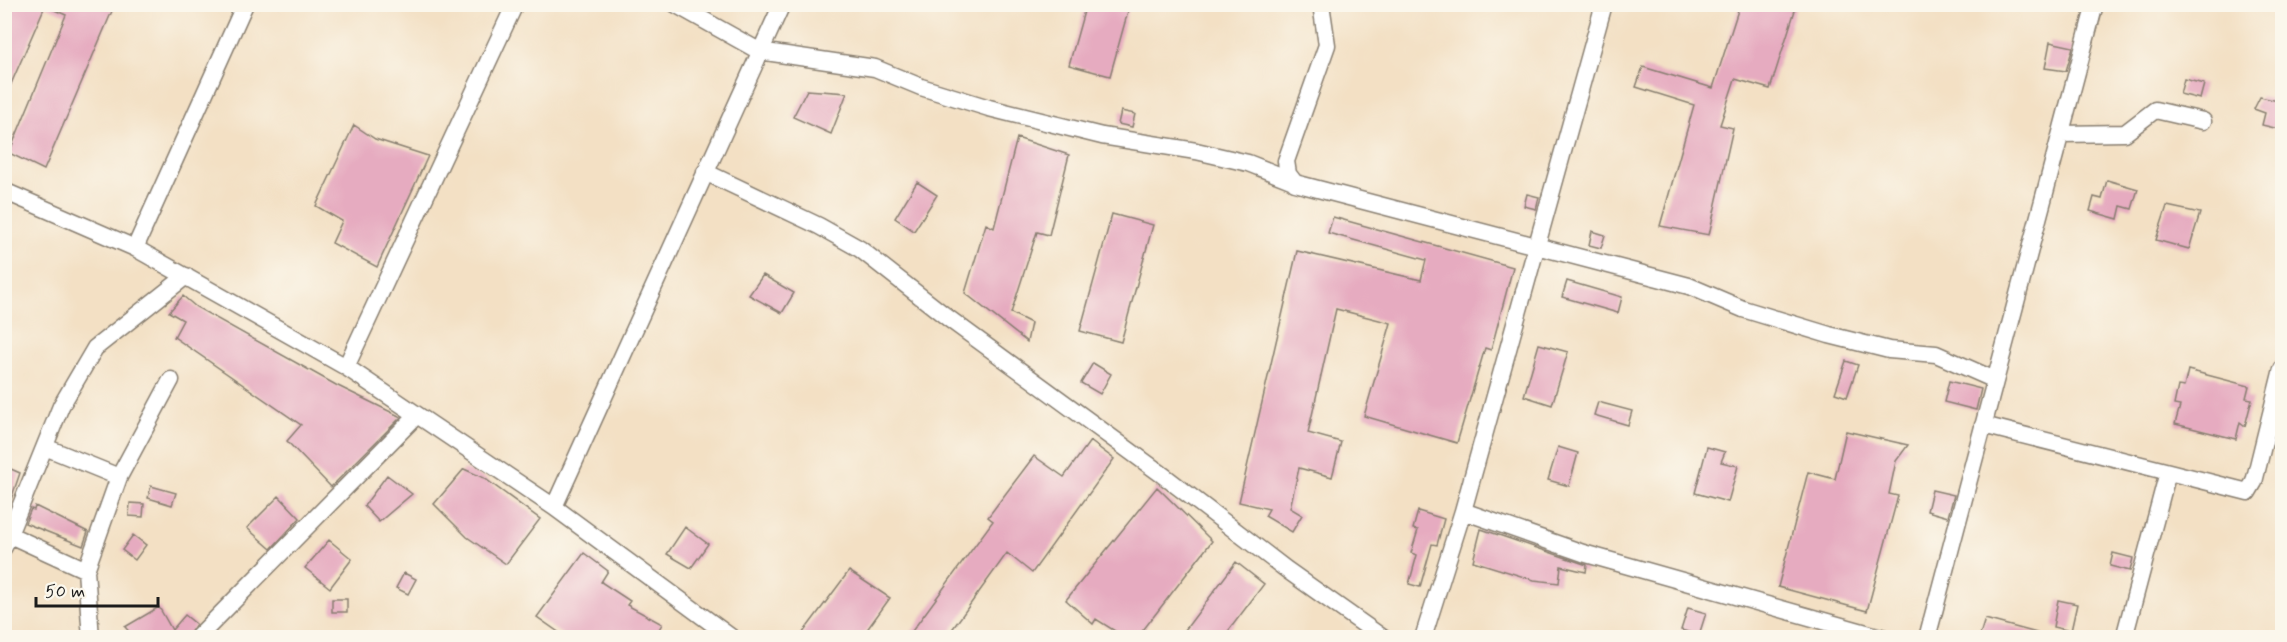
<svg xmlns="http://www.w3.org/2000/svg" width="2287" height="642" font-family="Mynerve,sans-serif">
	<rect width="100%" height="100%" fill="#fbf7ec"/>
	<filter id="ink" filterUnits="userSpaceOnUse"><feTurbulence type="fractalNoise" baseFrequency=".0167" numOctaves="2"/><feDisplacementMap in="SourceGraphic" scale="12" xChannelSelector="R" yChannelSelector="G"/><feConvolveMatrix kernelMatrix="1 2 1 2 8 2 1 2 1" color-interpolation-filters="sRGB"/></filter>
	<filter id="wash" filterUnits="userSpaceOnUse"><feTurbulence type="fractalNoise" baseFrequency=".008" numOctaves="4" result="noise"/><feDisplacementMap in="SourceGraphic" scale="24" xChannelSelector="R" yChannelSelector="G"/><feGaussianBlur stdDeviation="1.35" result="paint"/><feColorMatrix in="noise" values="0 0 0 0 0 0 0 0 0 0 0 0 0 0 0 0 0 1.4 0 .05"/><feComposite in="paint" operator="in"/></filter>
	<g filter="url(#wash)">
		<rect width="100%" height="100%" fill="#f3e0c4"/>
		<g id="blocks">
			<path fill="#e6abc0" d="M 4,4 L 115,4 L 44,170 L 9,153 L 66,15 L 45,6 L 4,100 Z
				M 1086,4 L 1130,4 L 1110,76 L 1069,65 Z
				M 1740,4 L 1797,4 L 1770,89 L 1735,79 L 1720,125 L 1733,128 L 1709,235 L 1660,226 L 1694,105 L 1636,87 L 1643,67 L 1713,88 Z
				M 2050,42 L 2073,47 L 2066,71 L 2045,68 Z
				M 2184,79 L 2204,84 L 2200,99 L 2180,94 Z
				M 807,90 L 847,93 L 831,134 L 793,117 Z
				M 2260,97 L 2283,102 L 2283,130 L 2262,125 L 2265,113 L 2254,109 Z
				M 1121,111 L 1135,114 L 1132,127 L 1118,124 Z
				M 354,125 L 375,139 L 428,156 L 377,267 L 332,243 L 342,221 L 316,206 Z
				M 1017,138 L 1069,155 L 1049,235 L 1037,232 L 1011,313 L 1031,323 L 1027,342 L 965,293 L 986,224 L 994,228 Z
				M 2107,180 L 2138,189 L 2132,209 L 2121,206 L 2118,219 L 2090,211 L 2094,197 L 2102,199 Z
				M 917,182 L 937,195 L 914,231 L 895,218 Z
				M 1527,194 L 1539,197 L 1536,209 L 1524,206 Z
				M 2167,206 L 2200,213 L 2189,249 L 2156,240 Z
				M 1112,214 L 1153,225 L 1121,342 L 1080,331 Z
				M 1333,217 L 1513,267 L 1491,350 L 1485,348 L 1457,443 L 1364,416 L 1391,323 L 1336,309 L 1308,433 L 1341,442 L 1332,477 L 1299,468 L 1290,508 L 1302,515 L 1292,532 L 1265,516 L 1269,509 L 1239,502 L 1297,251 L 1421,280 L 1426,260 L 1328,233 Z
				M 1592,231 L 1605,235 L 1601,248 L 1589,245 Z
				M 763,275 L 794,293 L 782,313 L 749,295 Z
				M 1567,281 L 1622,297 L 1618,313 L 1562,297 Z
				M 183,296 L 196,307 L 336,385 L 401,417 L 331,487 L 287,441 L 301,425 L 174,337 L 183,320 L 169,312 Z
				M 1539,344 L 1568,352 L 1552,405 L 1524,396 Z
				M 1846,361 L 1858,365 L 1847,397 L 1835,393 Z
				M 1093,363 L 1111,374 L 1100,394 L 1081,383 Z
				M 2188,370 L 2249,386 L 2246,398 L 2252,399 L 2245,426 L 2240,422 L 2236,439 L 2175,424 L 2180,406 L 2174,405 L 2178,386 L 2184,387 Z
				M 1949,381 L 1981,389 L 1976,410 L 1944,402 Z
				M 1598,402 L 1632,411 L 1628,425 L 1594,415 Z
				M 1846,431 L 1908,445 L 1896,461 L 1889,494 L 1898,496 L 1867,611 L 1778,587 L 1808,472 L 1835,479 Z
				M 1090,441 L 1114,459 L 1032,573 L 1007,553 L 946,638 L 907,638 L 993,521 L 988,517 L 1034,456 L 1064,477 Z
				M 1558,447 L 1578,453 L 1569,486 L 1548,480 Z
				M 1707,447 L 1725,452 L 1721,462 L 1738,466 L 1728,502 L 1695,493 Z
				M 4,466 L 20,473 L 6,514 L 4,513 Z
				M 464,469 L 484,478 L 540,519 L 506,564 L 467,537 L 434,504 Z
				M 387,475 L 412,494 L 379,522 L 364,506 Z
				M 151,486 L 176,493 L 172,505 L 148,498 Z
				M 1157,487 L 1212,541 L 1137,638 L 1126,638 L 1096,619 L 1093,624 L 1066,600 Z
				M 1932,490 L 1954,495 L 1948,517 L 1927,511 Z
				M 279,496 L 300,518 L 271,549 L 247,528 Z
				M 130,503 L 144,504 L 143,517 L 129,516 Z
				M 35,506 L 88,532 L 83,546 L 25,523 L 31,509 L 34,510 Z
				M 1418,511 L 1444,519 L 1437,545 L 1432,544 L 1420,587 L 1409,584 L 1417,555 L 1411,553 L 1418,530 L 1413,529 Z
				M 685,527 L 708,544 L 691,568 L 667,554 Z
				M 1481,529 L 1587,565 L 1586,572 L 1561,566 L 1559,583 L 1534,580 L 1473,561 Z
				M 133,535 L 146,545 L 135,560 L 122,550 Z
				M 329,540 L 352,559 L 330,588 L 305,568 Z
				M 584,553 L 608,571 L 601,582 L 630,601 L 627,605 L 662,624 L 654,638 L 567,638 L 537,617 Z
				M 2113,553 L 2133,558 L 2130,571 L 2110,566 Z
				M 1236,562 L 1264,584 L 1223,638 L 1179,638 Z
				M 849,571 L 890,598 L 861,638 L 799,638 Z
				M 404,573 L 416,579 L 408,594 L 396,588 Z
				M 332,599 L 347,599 L 347,612 L 332,612 Z
				M 2058,600 L 2077,604 L 2071,631 L 2053,627 Z
				M 159,607 L 172,630 L 185,615 L 196,624 L 187,638 L 135,638 L 125,627 Z
				M 1688,608 L 1706,613 L 1699,635 L 1681,630 Z
				M 1985,619 L 2037,633 L 2036,638 L 1979,638 Z"/>
		</g>
	</g>
	<g filter="url(#ink)">
		<use href="#blocks" fill-opacity="0" stroke="#887e70" stroke-width="1.5"/>
		<g fill="none" stroke-linecap="round" stroke-linejoin="round">
			<defs>
				<path id="minor" d="M 675,4 L 759,51 L 875,68 L 921,87 L 989,108 L 1102,136 L 1196,151 L 1248,163 L 1291,180
					M 1321,4 L 1327,45 L 1286,161 L 1288,174 L 1295,183 L 1689,286 L 1743,309 L 1829,335 L 1889,350 L 1936,354 L 1995,380
					M 2061,134 L 2125,133 L 2155,110 L 2203,121
					M 705,172 L 819,226 L 860,249 L 948,318 L 1160,473 L 1287,570 L 1383,638
					M 4,191 L 135,248 L 346,367 L 554,507 L 732,638
					M 135,248 L 245,4
					M 346,367 L 515,4
					M 1983,425 L 2248,492 L 2254,482 L 2282,369
					M 45,447 L 119,477
					M 554,507 L 782,4
					M 1463,511 L 1583,553 L 1884,638
					M 10,535 L 86,570
					M 4,547 L 61,406 L 95,348 L 186,276
					M 91,638 L 86,570 L 119,477 L 171,380
					M 197,638 L 417,415
					M 1423,638 L 1463,511 L 1604,4
					M 1927,638 L 2095,4
					M 2124,638 L 2168,472"/>
			</defs>
			<use href="#minor" stroke="#887e70" stroke-width="19"/>
			<use href="#minor" stroke="#fff" stroke-width="16"/>
		</g>
	</g>
	<rect width="2287" height="642" fill="none" stroke="#fbf7ec" stroke-width="24"/>
	<path d="M36 597v9h122v-9" fill="none" stroke="#1c1c1c" stroke-width="3"/>
	<text x="45" y="597" font-size="18" fill="#1c1c1c" stroke="#fbf7ec" stroke-width="4.5" paint-order="stroke">50 m</text>
</svg>
